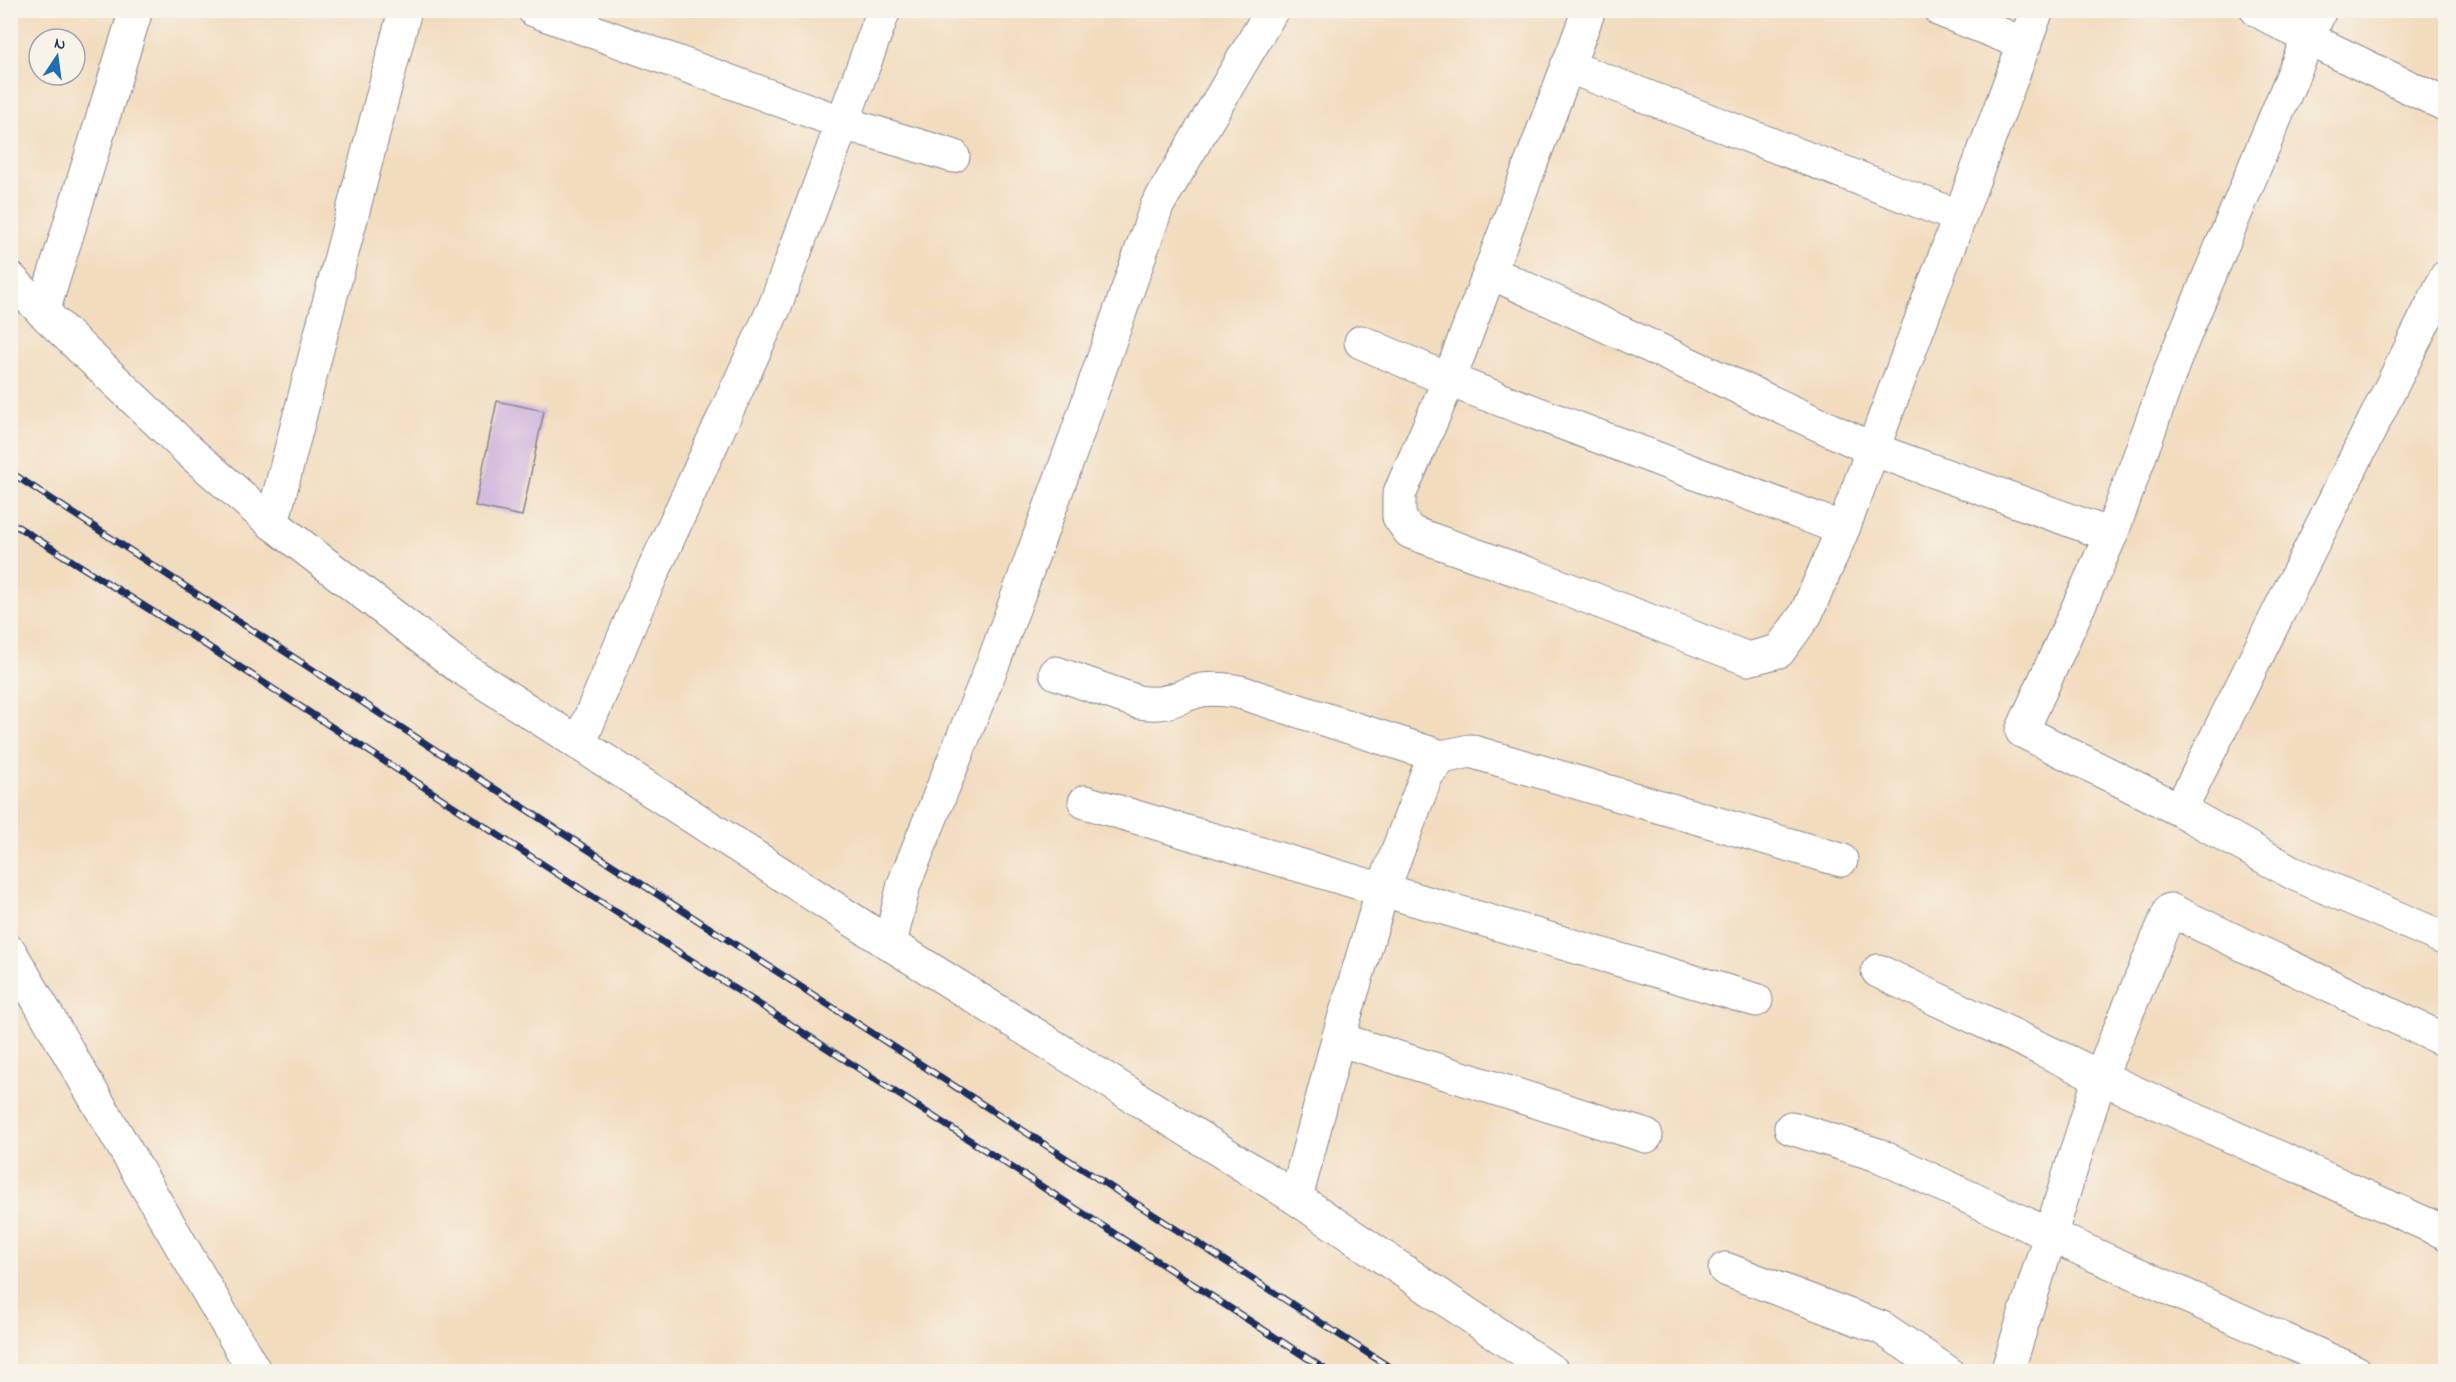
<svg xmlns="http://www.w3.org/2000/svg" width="2456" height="1382" font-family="'Indie Flower',sans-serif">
	<rect width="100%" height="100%" fill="#f7f3e8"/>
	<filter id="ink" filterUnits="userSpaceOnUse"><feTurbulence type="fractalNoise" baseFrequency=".0167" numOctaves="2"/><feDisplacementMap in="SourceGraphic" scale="12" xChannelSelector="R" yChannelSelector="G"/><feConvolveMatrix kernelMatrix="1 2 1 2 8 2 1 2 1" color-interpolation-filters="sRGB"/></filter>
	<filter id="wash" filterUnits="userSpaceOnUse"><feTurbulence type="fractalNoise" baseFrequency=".008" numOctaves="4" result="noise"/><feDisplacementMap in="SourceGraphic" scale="24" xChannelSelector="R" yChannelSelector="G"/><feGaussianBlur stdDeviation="1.35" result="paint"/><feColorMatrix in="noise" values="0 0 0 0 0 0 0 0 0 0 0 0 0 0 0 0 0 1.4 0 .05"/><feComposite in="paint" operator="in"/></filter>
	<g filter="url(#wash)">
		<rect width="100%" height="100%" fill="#f2dcbe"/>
		<g id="blocks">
			<path fill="#ceb2dc" d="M 497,401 L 544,411 L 522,516 L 475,506 Z"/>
		</g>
	</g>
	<g filter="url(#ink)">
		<use href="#blocks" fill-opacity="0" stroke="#86868e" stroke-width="1.5"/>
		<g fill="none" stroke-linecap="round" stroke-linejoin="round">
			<defs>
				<path id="minor" d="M 534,10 L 843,123 L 953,156
					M 1589,10 L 1449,380 L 1399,495 L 1399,517 L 1410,532 L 1526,573 L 1748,659 L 1779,651 L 1806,614 L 1843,529 L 2037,10
					M 1940,10 L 2025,44
					M 2257,10 L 2309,39 L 2446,105
					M 2320,10 L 2176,356 L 2111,535 L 2022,731 L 2180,810 L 2295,874 L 2446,939
					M 1567,66 L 1960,217
					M 1490,272 L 1872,449 L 2111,535
					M 43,312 L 136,10
					M 1361,342 L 1449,380 L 1843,529
					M 272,523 L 405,10
					M 1056,673 L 1138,702 C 1169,707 1176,696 1202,690 C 1215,688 1227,690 1240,692 L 1442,757
					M 579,744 L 639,602 L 775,306 L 884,10
					M 1085,802 L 1756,1000
					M 2180,810 L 2446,277
					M 890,944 L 904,884 L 994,661 L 1076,437 L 1157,206 L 1272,10
					M 10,952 L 255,1372
					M 1878,971 L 2100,1077 L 2446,1233
					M 1338,1039 L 1646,1136
					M 1791,1128 L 1878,1155 L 2050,1235 L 2356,1372
					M 1296,1198 L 1338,1039 L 1382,892 L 1427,774 L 1442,757 L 1470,751 L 1841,860
					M 1725,1269 L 1882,1328 L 1947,1372
					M 2007,1372 L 2100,1077 L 2170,910 L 2446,1041"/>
				<path id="major" d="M 10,278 L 43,312 L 190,452 L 272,523 L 457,665 L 890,944 L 1296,1198 L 1553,1372"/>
			</defs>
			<use href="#minor" stroke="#86868e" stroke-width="35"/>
			<use href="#major" stroke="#86868e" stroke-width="35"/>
			<use href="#minor" stroke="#fff" stroke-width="33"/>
			<use href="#major" stroke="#fff" stroke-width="33"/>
			<defs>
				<path id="rail" d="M 10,472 L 561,832 L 1397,1372
					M 10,522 L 195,638 L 613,910 L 1329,1372"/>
			</defs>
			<use href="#rail" stroke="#1b2f5e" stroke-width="7"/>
			<use href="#rail" stroke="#f7f3e8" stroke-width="4.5" stroke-dasharray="14" stroke-linecap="butt"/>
		</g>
	</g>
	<rect width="2456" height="1382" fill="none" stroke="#f7f3e8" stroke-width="36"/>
	<g transform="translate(57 57) rotate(13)"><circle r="28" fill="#f7f3e8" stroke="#9fa5b1" stroke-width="1.5"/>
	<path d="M0-4.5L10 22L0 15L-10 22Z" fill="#1f6fb2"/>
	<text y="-9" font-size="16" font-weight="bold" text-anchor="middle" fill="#1b2f5e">N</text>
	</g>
</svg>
